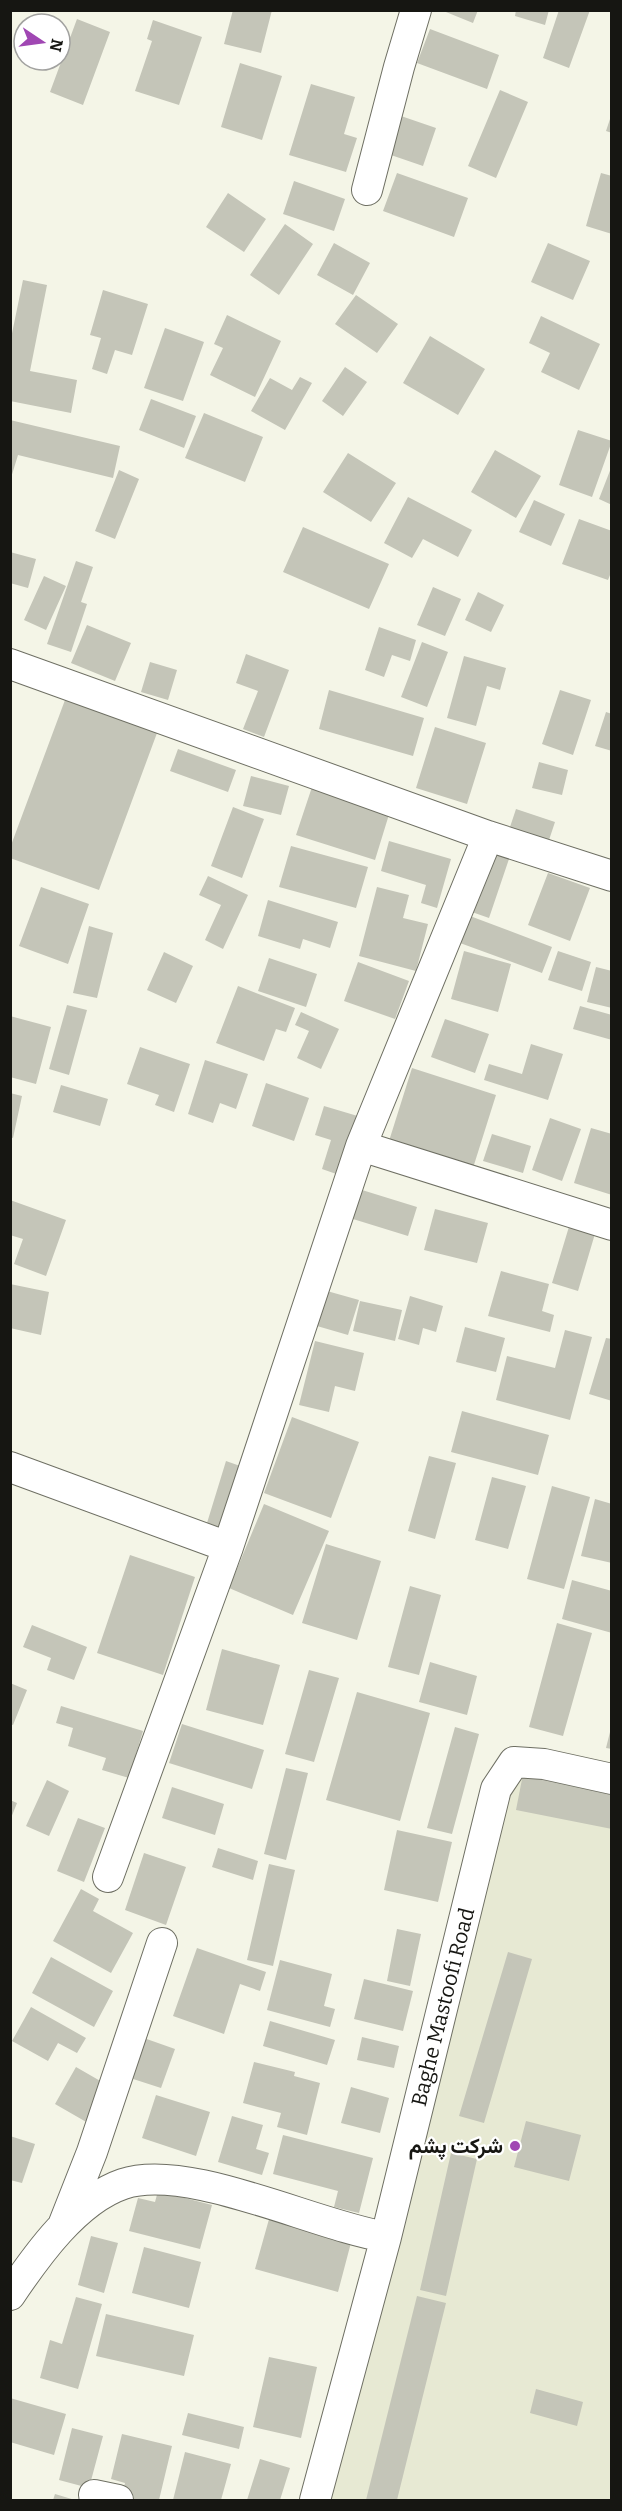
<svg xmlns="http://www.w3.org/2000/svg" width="622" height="2511" font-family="Bitter,Vazirmatn,serif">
	<rect width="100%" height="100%" fill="#f4f5e7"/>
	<path fill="#e7e9d3" d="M 517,1771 L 611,1791 L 611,2500 L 325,2500 Z"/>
	<path fill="#c4c5b8" d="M 233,10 L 272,10 L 261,53 L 224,44 Z
		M 441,10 L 478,10 L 473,23 Z
		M 516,10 L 549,10 L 545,25 L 515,16 Z
		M 559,10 L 590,10 L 569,68 L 543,58 Z
		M 77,19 L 110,32 L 83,105 L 50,92 Z
		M 153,20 L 202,37 L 179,105 L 135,91 L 152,41 L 147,39 Z
		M 430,29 L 499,55 L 487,89 L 417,63 Z
		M 240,63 L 282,76 L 262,140 L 221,127 Z
		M 311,84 L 355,97 L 344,134 L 357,138 L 346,172 L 289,155 Z
		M 500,90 L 528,102 L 496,178 L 468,166 Z
		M 401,116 L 436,128 L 423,166 L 388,154 Z
		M 611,116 L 612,116 L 612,133 L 606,131 Z
		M 397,173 L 468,198 L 454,237 L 383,211 Z
		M 601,173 L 612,176 L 612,234 L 586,226 Z
		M 294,181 L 345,199 L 334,231 L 283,214 Z
		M 228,193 L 266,219 L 244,252 L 206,227 Z
		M 285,224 L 313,244 L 279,295 L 250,275 Z
		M 334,243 L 370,263 L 353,295 L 317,275 Z
		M 548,243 L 590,261 L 573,300 L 531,282 Z
		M 23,280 L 47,285 L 30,371 L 77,380 L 71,413 L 10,401 L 10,343 Z
		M 103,290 L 148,304 L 132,355 L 115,350 L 107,374 L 92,369 L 101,338 L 90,335 Z
		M 356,295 L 398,324 L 377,353 L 335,324 Z
		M 227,315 L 281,341 L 255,397 L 210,375 L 223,348 L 214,344 Z
		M 541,316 L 600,344 L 579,390 L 541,372 L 550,353 L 529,343 Z
		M 165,328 L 204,342 L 183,401 L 144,388 Z
		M 430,336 L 485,369 L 458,415 L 403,383 Z
		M 345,367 L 367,382 L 343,416 L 322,401 Z
		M 300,377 L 312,383 L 285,430 L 251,411 L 270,378 L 292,390 Z
		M 151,399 L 196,416 L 184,448 L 139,430 Z
		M 204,413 L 263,437 L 245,482 L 185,458 Z
		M 10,420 L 120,446 L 113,478 L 18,455 L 10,481 Z
		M 578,430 L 612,441 L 592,497 L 559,485 Z
		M 495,450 L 541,476 L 516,518 L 471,492 Z
		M 348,453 L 396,483 L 371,522 L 323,492 Z
		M 611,468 L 612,468 L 612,505 L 599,499 Z
		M 119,470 L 139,479 L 115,539 L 95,531 Z
		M 408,497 L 472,530 L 458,557 L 423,539 L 412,558 L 384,543 Z
		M 534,500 L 565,514 L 551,546 L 519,532 Z
		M 579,519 L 612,531 L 612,570 L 608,580 L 562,564 Z
		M 303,527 L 389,564 L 369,609 L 283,572 Z
		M 10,552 L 36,559 L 28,588 L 10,583 Z
		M 76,561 L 93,567 L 81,602 L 87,604 L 71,652 L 47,644 Z
		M 44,576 L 66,586 L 46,630 L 24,620 Z
		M 433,587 L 461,599 L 445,636 L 417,625 Z
		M 478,592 L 504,605 L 491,632 L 465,620 Z
		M 87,625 L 131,643 L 115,681 L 71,663 Z
		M 379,627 L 416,640 L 410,661 L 392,655 L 384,677 L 365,670 Z
		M 422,642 L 448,652 L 427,707 L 401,697 Z
		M 246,654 L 289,670 L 264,737 L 243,729 L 258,691 L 236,683 Z
		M 464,656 L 506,668 L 500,690 L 487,686 L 476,726 L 447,718 Z
		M 150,662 L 177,670 L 168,700 L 141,692 Z
		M 329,690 L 424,718 L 413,756 L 319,729 Z
		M 560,690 L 591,700 L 573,755 L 542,744 Z
		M 65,700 L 157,733 L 99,890 L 10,858 L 10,848 Z
		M 606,712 L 612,714 L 612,751 L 595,746 Z
		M 435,727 L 486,743 L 467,804 L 416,788 Z
		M 178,749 L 236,770 L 228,792 L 170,771 Z
		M 539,762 L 568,770 L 562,795 L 532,788 Z
		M 251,776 L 289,786 L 281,815 L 243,806 Z
		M 313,784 L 391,808 L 375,860 L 296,835 Z
		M 233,807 L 264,819 L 242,878 L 211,866 Z
		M 516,809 L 555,822 L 547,846 L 508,833 Z
		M 389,841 L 451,859 L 437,908 L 421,903 L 426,885 L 381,871 Z
		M 494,844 L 512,850 L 489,918 L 469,911 Z
		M 291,846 L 368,867 L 356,908 L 279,887 Z
		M 548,873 L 590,888 L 570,941 L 528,925 Z
		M 208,876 L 248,895 L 223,949 L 205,940 L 221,905 L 199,895 Z
		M 41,887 L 89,904 L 68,964 L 19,946 Z
		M 377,887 L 409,895 L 403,918 L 428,924 L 416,971 L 359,956 Z
		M 268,900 L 338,922 L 330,948 L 303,939 L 300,949 L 258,936 Z
		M 470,916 L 552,947 L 542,973 L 460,943 Z
		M 89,926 L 113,933 L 97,998 L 73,993 Z
		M 464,951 L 511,964 L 498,1012 L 451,999 Z
		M 558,951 L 591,962 L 582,991 L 548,980 Z
		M 164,952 L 193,966 L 176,1003 L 147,990 Z
		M 269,958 L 317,974 L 306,1007 L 258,991 Z
		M 358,962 L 409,981 L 395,1019 L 344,1001 Z
		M 596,967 L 612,971 L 612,1008 L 587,1002 Z
		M 238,986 L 295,1008 L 286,1032 L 276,1029 L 264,1061 L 216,1043 Z
		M 67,1005 L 87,1010 L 69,1075 L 49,1069 Z
		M 580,1006 L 612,1015 L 612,1040 L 573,1029 Z
		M 301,1012 L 339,1029 L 321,1069 L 297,1058 L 309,1031 L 295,1025 Z
		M 10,1016 L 51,1027 L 36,1084 L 10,1077 Z
		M 445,1019 L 489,1034 L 475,1073 L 431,1057 Z
		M 531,1044 L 563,1054 L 548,1100 L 484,1080 L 489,1064 L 522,1074 Z
		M 140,1047 L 190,1064 L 174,1112 L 155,1105 L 159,1095 L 127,1084 Z
		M 205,1060 L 248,1074 L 236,1109 L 220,1103 L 213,1123 L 188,1114 Z
		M 412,1068 L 496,1095 L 473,1168 L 389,1141 Z
		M 266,1083 L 309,1098 L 294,1141 L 252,1126 Z
		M 61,1085 L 108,1099 L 100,1126 L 53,1112 Z
		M 10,1093 L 22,1096 L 13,1138 L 10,1137 Z
		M 324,1106 L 361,1117 L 342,1176 L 322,1169 L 331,1140 L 315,1135 Z
		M 550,1118 L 581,1129 L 562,1181 L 532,1170 Z
		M 591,1128 L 612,1134 L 612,1195 L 574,1183 Z
		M 492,1134 L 531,1146 L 523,1173 L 483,1161 Z
		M 362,1190 L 417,1207 L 408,1236 L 353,1219 Z
		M 10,1200 L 66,1220 L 46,1276 L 14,1264 L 23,1239 L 10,1235 Z
		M 435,1209 L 488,1223 L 477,1263 L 424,1250 Z
		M 571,1220 L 597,1227 L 578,1291 L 552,1283 Z
		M 501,1271 L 549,1284 L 542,1311 L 554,1315 L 550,1332 L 488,1316 Z
		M 10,1284 L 49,1292 L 41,1335 L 10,1328 Z
		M 327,1291 L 359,1300 L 348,1335 L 317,1326 Z
		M 410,1296 L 443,1306 L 436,1332 L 423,1328 L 419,1345 L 398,1339 Z
		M 360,1301 L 402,1310 L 395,1341 L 353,1331 Z
		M 465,1327 L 505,1338 L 496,1372 L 456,1362 Z
		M 565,1330 L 592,1337 L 570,1420 L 496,1400 L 507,1356 L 555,1368 Z
		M 606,1338 L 612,1339 L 612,1401 L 589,1394 Z
		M 315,1341 L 364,1353 L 355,1391 L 335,1386 L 329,1412 L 299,1405 Z
		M 462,1411 L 549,1435 L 538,1475 L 451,1452 Z
		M 292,1417 L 359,1442 L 331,1518 L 264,1493 Z
		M 429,1456 L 456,1463 L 435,1539 L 408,1531 Z
		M 226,1461 L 243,1467 L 225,1529 L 207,1523 Z
		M 492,1477 L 526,1486 L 508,1549 L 475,1540 Z
		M 552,1486 L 590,1497 L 564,1589 L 527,1579 Z
		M 595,1499 L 612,1504 L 612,1563 L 581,1556 Z
		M 264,1504 L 329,1531 L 293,1615 L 229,1588 Z
		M 326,1544 L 381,1561 L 357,1640 L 302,1623 Z
		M 130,1555 L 195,1577 L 163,1675 L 97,1653 Z
		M 572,1580 L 612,1591 L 612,1633 L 562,1619 Z
		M 410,1586 L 441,1595 L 419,1675 L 388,1667 Z
		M 557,1623 L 592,1633 L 563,1736 L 529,1727 Z
		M 32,1625 L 87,1647 L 74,1680 L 47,1670 L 51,1658 L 23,1647 Z
		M 222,1649 L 280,1665 L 263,1725 L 206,1710 Z
		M 430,1662 L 477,1676 L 467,1715 L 419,1702 Z
		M 309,1670 L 339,1678 L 314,1762 L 285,1754 Z
		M 10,1683 L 27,1690 L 13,1725 L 10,1724 Z
		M 357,1692 L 430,1713 L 400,1821 L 326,1800 Z
		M 61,1706 L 143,1731 L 129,1778 L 102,1770 L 106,1758 L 68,1746 L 73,1728 L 56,1723 Z
		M 182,1724 L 264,1750 L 252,1789 L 169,1763 Z
		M 455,1727 L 479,1734 L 452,1834 L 427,1828 Z
		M 611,1728 L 612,1728 L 612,1749 L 606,1748 Z
		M 286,1768 L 308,1773 L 286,1860 L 264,1854 Z
		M 523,1774 L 612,1792 L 612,1829 L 516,1810 Z
		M 47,1780 L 69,1791 L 49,1836 L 26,1826 Z
		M 172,1787 L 224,1804 L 215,1835 L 162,1818 Z
		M 10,1800 L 17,1803 L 11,1818 L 10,1818 Z
		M 78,1818 L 105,1828 L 84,1882 L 57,1871 Z
		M 397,1830 L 452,1842 L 438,1902 L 384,1890 Z
		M 218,1848 L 258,1861 L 253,1880 L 212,1867 Z
		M 144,1853 L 186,1867 L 166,1925 L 125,1910 Z
		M 269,1864 L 295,1870 L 273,1966 L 247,1960 Z
		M 81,1889 L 99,1899 L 93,1911 L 133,1933 L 111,1973 L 53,1941 Z
		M 397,1929 L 421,1934 L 410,1986 L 387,1981 Z
		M 197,1948 L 266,1972 L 260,1991 L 240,1984 L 224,2034 L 173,2016 Z
		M 508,1952 L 532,1959 L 484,2123 L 459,2116 Z
		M 51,1957 L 113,1991 L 94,2027 L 32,1993 Z
		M 280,1960 L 332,1974 L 324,2006 L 335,2009 L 330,2027 L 267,2010 Z
		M 364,1979 L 413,1991 L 403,2031 L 354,2019 Z
		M 31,2007 L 86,2038 L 77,2053 L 58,2043 L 48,2061 L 12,2041 Z
		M 270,2021 L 335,2040 L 327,2065 L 263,2046 Z
		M 141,2037 L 175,2049 L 161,2088 L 127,2077 Z
		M 362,2037 L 399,2046 L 394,2068 L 357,2060 Z
		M 254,2062 L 295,2072 L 294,2076 L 320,2083 L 307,2135 L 277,2127 L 281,2113 L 243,2103 Z
		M 76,2067 L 109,2086 L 88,2123 L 55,2104 Z
		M 351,2087 L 389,2098 L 380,2133 L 341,2123 Z
		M 156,2095 L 210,2112 L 196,2156 L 142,2138 Z
		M 232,2116 L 263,2125 L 256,2149 L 269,2153 L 262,2175 L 218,2162 Z
		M 526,2121 L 581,2135 L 569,2181 L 514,2167 Z
		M 283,2135 L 373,2158 L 359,2213 L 334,2207 L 338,2191 L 273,2174 Z
		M 10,2136 L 35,2144 L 22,2183 L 10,2180 Z
		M 451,2153 L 477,2159 L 446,2296 L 420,2290 Z
		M 158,2191 L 212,2205 L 200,2249 L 129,2231 L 138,2198 L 155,2202 Z
		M 271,2212 L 353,2235 L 338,2292 L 255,2269 Z
		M 91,2236 L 118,2243 L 104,2293 L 78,2285 Z
		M 144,2247 L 201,2262 L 189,2308 L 132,2293 Z
		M 417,2296 L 446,2303 L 397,2500 L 366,2500 Z
		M 76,2297 L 102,2304 L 78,2389 L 40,2378 L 50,2340 L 62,2344 Z
		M 106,2314 L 194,2335 L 184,2376 L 96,2356 Z
		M 269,2357 L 317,2367 L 301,2438 L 253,2427 Z
		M 536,2389 L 583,2402 L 577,2426 L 530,2413 Z
		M 10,2398 L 66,2414 L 54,2455 L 10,2442 Z
		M 188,2413 L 244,2427 L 239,2449 L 182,2435 Z
		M 72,2428 L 103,2436 L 89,2488 L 59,2480 Z
		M 122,2434 L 172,2446 L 159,2500 L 121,2499 L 125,2483 L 111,2479 Z
		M 185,2452 L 231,2464 L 221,2500 L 173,2500 Z
		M 260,2459 L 290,2468 L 280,2500 L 247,2500 Z
		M 55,2494 L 75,2500 L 53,2500 Z"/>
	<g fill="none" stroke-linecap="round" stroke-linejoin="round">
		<defs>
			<path id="minor" d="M 367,190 L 399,67 L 416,10
				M 10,664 L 488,836 L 612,876
				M 361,1146 L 612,1225
				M 10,1467 L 228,1547
				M 108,1877 L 228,1547 L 361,1146 L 488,836
				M 64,2223 L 92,2152 L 162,1943
				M 10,2295 C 37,2255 76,2200 123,2184 C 188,2162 316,2226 386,2237
				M 94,2495 L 118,2500
				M 315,2500 L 386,2237 L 496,1789 L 514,1762 L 544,1764 L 612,1779"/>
		</defs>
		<use href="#minor" stroke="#6e6f63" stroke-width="32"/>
		<use href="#minor" stroke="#fff" stroke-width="30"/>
	</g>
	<circle fill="#a047b3" stroke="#fff" stroke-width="2" cx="515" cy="2146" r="6"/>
	<g text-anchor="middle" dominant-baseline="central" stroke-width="4.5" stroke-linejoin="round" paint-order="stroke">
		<g font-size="21" fill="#161612" stroke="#fff">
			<text transform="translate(443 2007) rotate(-76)">Baghe Mastoofi Road</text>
		</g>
		<g font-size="21" font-weight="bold" fill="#161612" stroke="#fff" text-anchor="end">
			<text x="503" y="2146">شرکت پشم</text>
		</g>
	</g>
	<rect width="622" height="2511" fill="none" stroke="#161612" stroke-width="24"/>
	<g transform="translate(42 42) rotate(103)"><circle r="28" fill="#ffffff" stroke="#a2a2a0" stroke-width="1.5"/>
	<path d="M0-4.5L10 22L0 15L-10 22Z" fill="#a047b3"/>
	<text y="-9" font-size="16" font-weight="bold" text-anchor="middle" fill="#161612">N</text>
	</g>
</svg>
